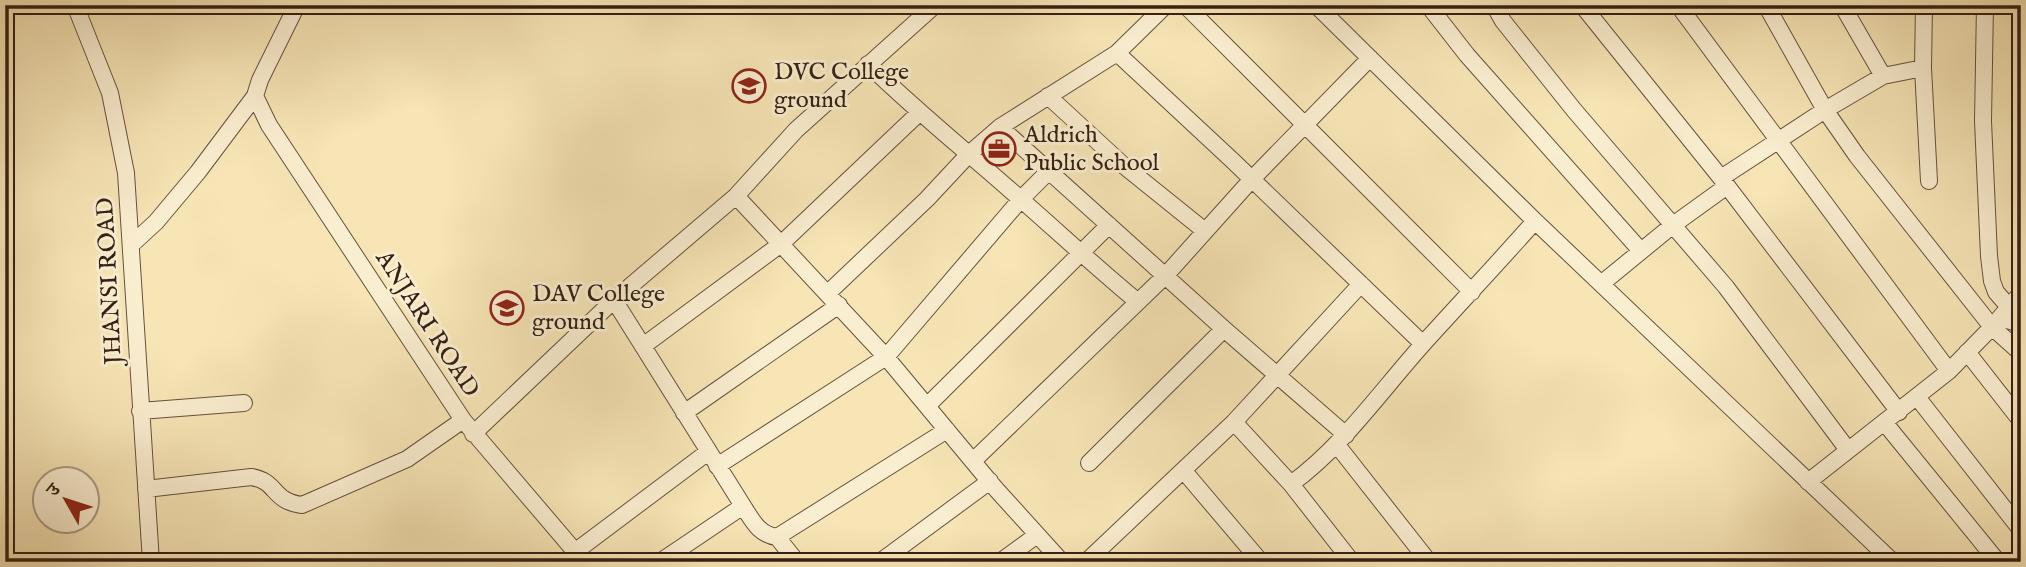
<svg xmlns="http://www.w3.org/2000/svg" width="2026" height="567" font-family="'IM FELL English','Noto Serif Devanagari',serif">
	<rect width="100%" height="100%" fill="#f7e5b6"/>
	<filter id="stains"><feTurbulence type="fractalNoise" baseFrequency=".00286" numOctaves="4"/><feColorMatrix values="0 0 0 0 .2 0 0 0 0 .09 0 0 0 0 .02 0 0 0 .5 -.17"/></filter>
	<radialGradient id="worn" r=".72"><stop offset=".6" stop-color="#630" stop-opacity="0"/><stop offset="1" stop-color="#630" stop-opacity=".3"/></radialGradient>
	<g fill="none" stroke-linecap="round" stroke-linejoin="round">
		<defs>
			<path id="minor" d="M 75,5 L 110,93 L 126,173 L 151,562
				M 1185,5 L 1472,292
				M 1316,5 L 1535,221 L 1893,562
				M 1428,5 L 1467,55 L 1641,251
				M 1494,5 L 1503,21 L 1574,110 L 1726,287 L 1848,450
				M 1582,5 L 1721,178 L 1899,412
				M 1678,5 L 1949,371
				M 1766,5 L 1825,110 L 1857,156 L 1992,327 L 2021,353
				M 1842,5 L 1883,76
				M 1924,5 L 1923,68 L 1929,181
				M 1985,5 L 1983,121 L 1989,256 L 1992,281 L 1996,292 L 2009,307
				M 1117,53 L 1233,161 L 1423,344
				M 868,64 C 913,108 961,147 1009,189 C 1052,226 1093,265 1138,302
				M 255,96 L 269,125 L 463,420 L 584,562
				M 1048,96 L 1123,165 L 1205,231
				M 1000,127 L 1224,329 L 1346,435
				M 1721,178 L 1825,110 L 1883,76 L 1923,68
				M 736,196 L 886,357 L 995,488 L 1062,562
				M 131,245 L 156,222 L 198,172 L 255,96 L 260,80 L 297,5
				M 1601,284 L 1673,225 L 1727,186
				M 828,293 L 927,199 L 969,154 L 1000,127 L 1117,53 L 1166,5
				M 614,300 L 743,506 C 752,520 759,535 777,537 L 947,430
				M 2000,318 L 2021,324
				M 643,346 L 781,244 L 919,113
				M 1967,352 L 2021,421
				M 1917,397 L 2021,530
				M 927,406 L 1109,225
				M 140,411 L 244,403
				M 684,413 L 839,305
				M 1234,422 L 1291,484 L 1352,562
				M 1884,422 L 1998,562
				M 473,434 L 614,300 L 736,196 L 796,130 L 935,5
				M 1337,445 L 1429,562
				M 973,461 L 1166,275 L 1252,179 L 1370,58
				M 1089,463 L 1224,329
				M 717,466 L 886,357 L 1021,199 L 1049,171
				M 1183,470 L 1261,562
				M 1808,482 L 1949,371 L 1992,327 L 2021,293
				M 1291,484 C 1343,446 1380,392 1423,344 C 1460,303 1498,263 1535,221
				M 146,489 L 251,477 C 278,481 271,501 302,505 L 407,459 L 463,420
				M 777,537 L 797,562
				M 576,551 L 708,452
				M 660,562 L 743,506
				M 880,562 L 990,481
				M 1000,562 L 1037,535
				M 1086,562 L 1234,422 L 1361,284"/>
		</defs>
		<use href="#minor" stroke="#66513c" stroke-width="18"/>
		<use href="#minor" stroke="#faeed0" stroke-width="16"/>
	</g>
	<defs>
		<symbol id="university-ring" viewBox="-11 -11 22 22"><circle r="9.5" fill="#faeed0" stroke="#8f2418" stroke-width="1.5"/><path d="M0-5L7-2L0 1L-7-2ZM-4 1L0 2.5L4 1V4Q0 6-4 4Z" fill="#8f2418"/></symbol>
		<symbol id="office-ring" viewBox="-11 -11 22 22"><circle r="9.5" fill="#faeed0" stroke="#8f2418" stroke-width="1.5"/><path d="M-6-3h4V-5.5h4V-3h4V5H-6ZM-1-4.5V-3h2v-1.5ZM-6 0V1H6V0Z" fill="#8f2418"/></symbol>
	</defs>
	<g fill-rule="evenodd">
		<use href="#university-ring" x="730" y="67" width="38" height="38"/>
		<use href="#office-ring" x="980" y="130" width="38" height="38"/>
		<use href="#university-ring" x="488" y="289" width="38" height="38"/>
	</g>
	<g text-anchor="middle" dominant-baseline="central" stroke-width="6" stroke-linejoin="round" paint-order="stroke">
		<g font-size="24" fill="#352014" stroke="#faeed0" text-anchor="start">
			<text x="774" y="72">DVC College<tspan x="774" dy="28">ground</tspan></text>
			<text x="1024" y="135">Aldrich<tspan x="1024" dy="28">Public School</tspan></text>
			<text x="532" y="294">DAV College<tspan x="532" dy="28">ground</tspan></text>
		</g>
		<g font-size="24" fill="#352014" stroke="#faeed0">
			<text transform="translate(110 281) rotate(-93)">JHANSI ROAD</text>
			<text transform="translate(427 324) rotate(57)">ANJARI ROAD</text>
		</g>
	</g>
	<rect width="2026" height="567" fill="none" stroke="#f7e5b6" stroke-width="28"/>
	<rect x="7" y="7" width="2012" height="553" fill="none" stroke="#352014" stroke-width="3.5"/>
	<rect x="14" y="14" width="1998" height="539" fill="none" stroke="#352014" stroke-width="2"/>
	<g transform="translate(66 500) rotate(309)"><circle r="33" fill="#faeed0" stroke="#ab9c85" stroke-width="2"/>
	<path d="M0-5L12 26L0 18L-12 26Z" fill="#8f2418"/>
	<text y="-10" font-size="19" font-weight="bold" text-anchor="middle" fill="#352014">उ</text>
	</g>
	<rect width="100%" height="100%" filter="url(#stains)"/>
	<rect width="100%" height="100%" fill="url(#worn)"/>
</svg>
